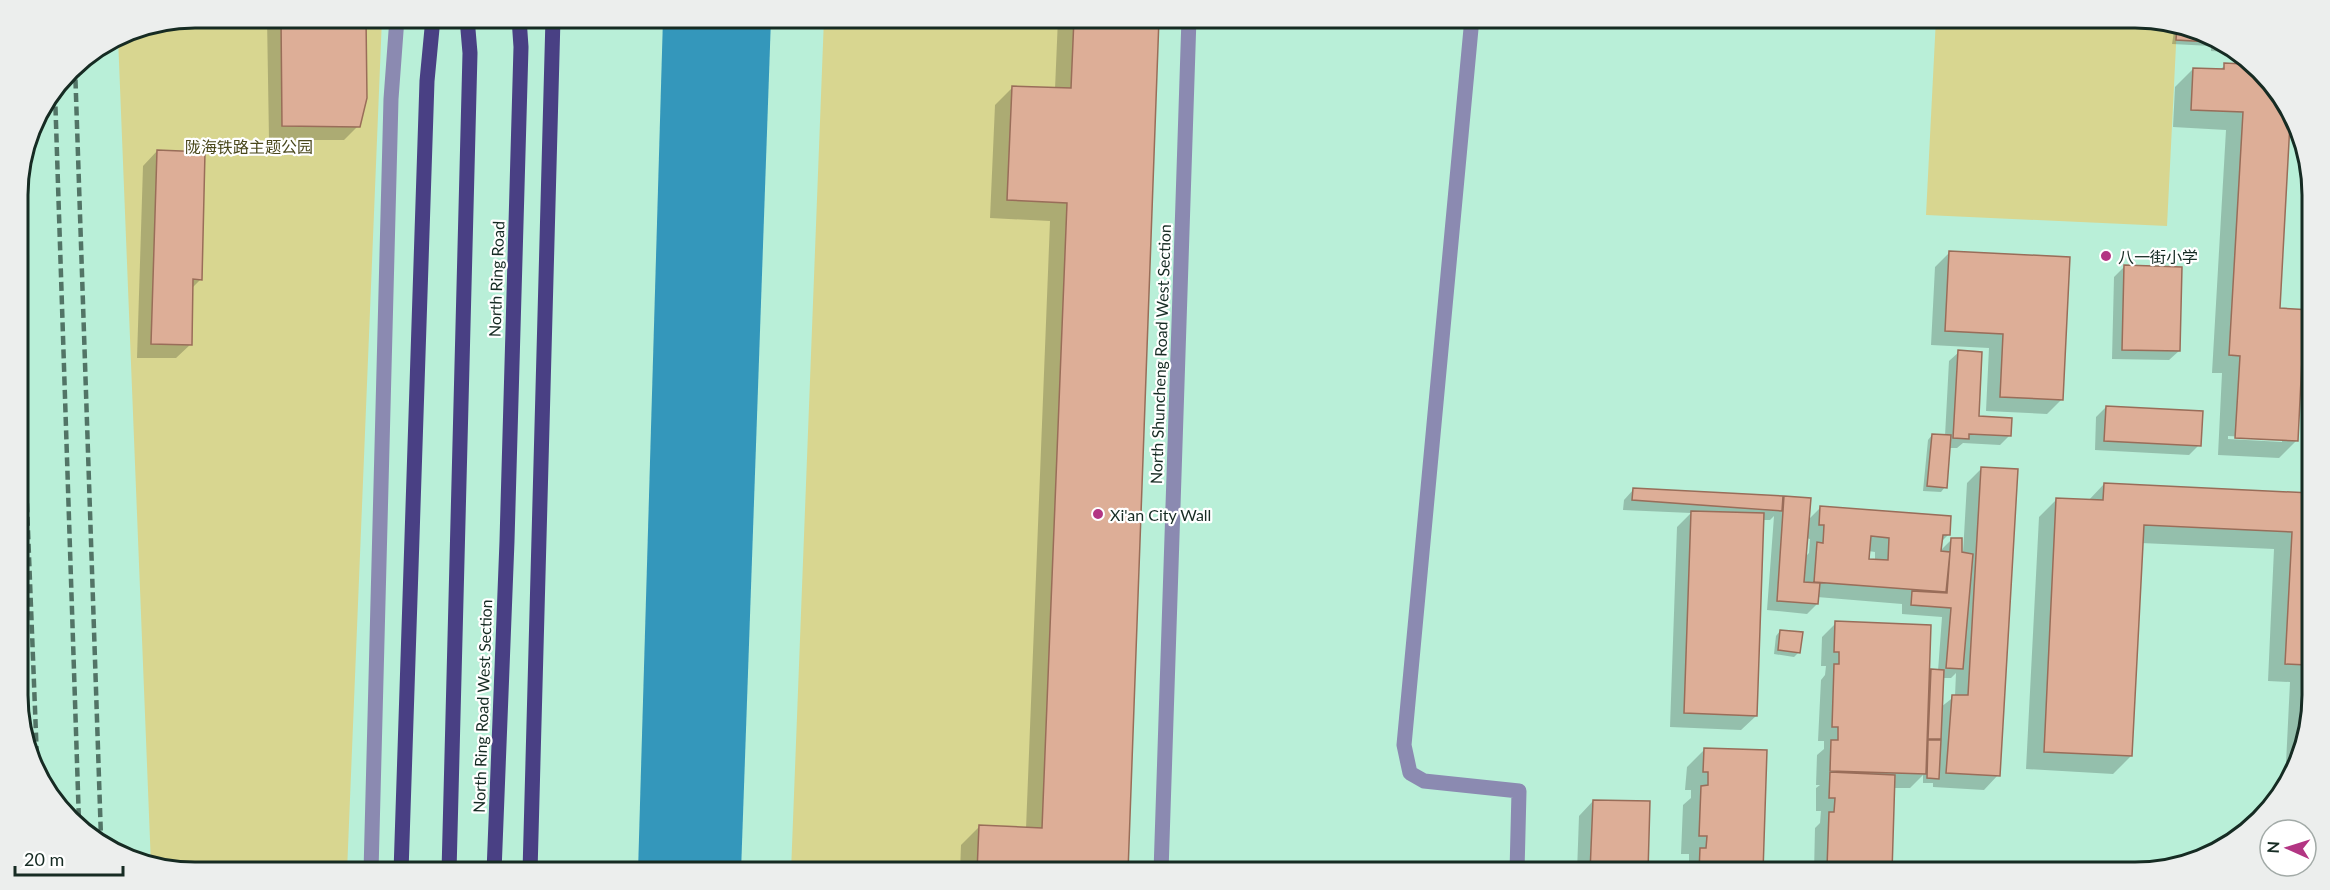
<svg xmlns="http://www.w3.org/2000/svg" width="2330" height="890" font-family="Lato,'Noto Sans SC',sans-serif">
	<rect width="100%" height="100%" fill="#b9efd8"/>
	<path fill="#d8d690" d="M 195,18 L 382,18 L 347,872 L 195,872 L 151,865 L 118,37 L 128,31 Z
		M 824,18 L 1074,18 L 1071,88 L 1012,86 L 1007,200 L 1067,203 L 1042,828 L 979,825 L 977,872 L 791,872 Z
		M 1936,18 L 2135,18 L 2177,25 L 2167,226 L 1926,215 Z"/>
	<path fill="#3497bb" d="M 663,18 L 771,18 L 741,872 L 638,872 Z"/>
	<path fill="#0003" fill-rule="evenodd" d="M 267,18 L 364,18 L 365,97 L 358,126 L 344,140 L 269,140 Z
		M 1058,18 L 1157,18 L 1126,872 L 960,872 L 961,845 L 979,827 L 1026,829 L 1050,221 L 990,218 L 995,105 L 1013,87 L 1055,89 Z
		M 2175,25 L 2192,28 L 2226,52 L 2211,51 L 2211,46 L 2172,44 Z
		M 2225,65 L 2246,66 L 2275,87 L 2289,120 L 2278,309 L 2302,311 L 2309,168 L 2310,172 L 2311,462 L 2303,462 L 2309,363 L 2300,371 L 2297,440 L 2279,458 L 2218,455 L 2222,373 L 2212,373 L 2226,130 L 2173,127 L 2175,87 L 2193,69 L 2219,71 ZM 2228,436 L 2282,439 L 2282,442 L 2228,439 Z
		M 157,151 L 201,279 L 192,288 L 191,344 L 176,358 L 137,358 L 143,166 Z
		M 1949,253 L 2062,399 L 2047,414 L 1986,411 L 1989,348 L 1931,345 L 1935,267 Z
		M 2124,267 L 2179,351 L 2169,360 L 2112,359 L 2114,277 Z
		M 1959,352 L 1977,417 L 2010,435 L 2000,445 L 1963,443 L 1957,448 L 1949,448 L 1945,487 L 1941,492 L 1923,491 L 1928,440 L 1932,435 L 1945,436 L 1949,361 Z
		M 2106,407 L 2199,445 L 2189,455 L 2095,450 L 2096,417 Z
		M 1982,468 L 1998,775 L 1984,790 L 1933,787 L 1933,783 L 1923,783 L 1923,775 L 1910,788 L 1893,788 L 1891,872 L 1814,872 L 1815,828 L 1820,823 L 1821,811 L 1816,811 L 1816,788 L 1820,785 L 1816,785 L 1817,755 L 1824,749 L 1824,741 L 1818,741 L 1821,680 L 1825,675 L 1826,666 L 1821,666 L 1822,637 L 1836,623 L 1928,675 L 1932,671 L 1938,671 L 1942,617 L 1902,614 L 1902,604 L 1817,597 L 1817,604 L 1807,614 L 1767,610 L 1774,516 L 1770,520 L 1763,520 L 1756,716 L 1741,730 L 1670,727 L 1677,527 L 1691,513 L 1623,510 L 1624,500 L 1633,490 L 1781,502 L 1785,497 L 1807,521 L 1821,507 L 1948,535 L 1940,543 L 1940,551 L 1952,539 L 1963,553 L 1967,483 ZM 1806,538 L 1810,539 L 1809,553 L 1804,558 ZM 1868,551 L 1875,552 L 1875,561 L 1867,560 ZM 1956,673 L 1955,696 L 1941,707 L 1942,678 L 1951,678 Z
		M 2104,484 L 2311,495 L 2312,695 L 2302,752 L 2285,784 L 2290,682 L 2268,681 L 2274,549 L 2141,543 L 2131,756 L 2113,774 L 2026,769 L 2039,517 L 2057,499 L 2088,501 Z
		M 1780,631 L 1799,652 L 1794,657 L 1774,654 L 1776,636 Z
		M 1705,749 L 1762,872 L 1682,872 L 1682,867 L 1689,861 L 1689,854 L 1681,854 L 1683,805 L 1691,798 L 1691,790 L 1685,790 L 1687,767 Z
		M 1593,801 L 1646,872 L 1577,872 L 1579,816 Z"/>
	<path fill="#ddae97" stroke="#996d59" stroke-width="1.5" fill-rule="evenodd" d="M 281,18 L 366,18 L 367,98 L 360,127 L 282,126 Z
		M 1074,18 L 1159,18 L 1128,872 L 977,872 L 979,825 L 1042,828 L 1067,203 L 1007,200 L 1012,86 L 1071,88 Z
		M 2177,25 L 2192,28 L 2212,42 L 2176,40 Z
		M 2224,63 L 2244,64 L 2275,87 L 2290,123 L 2280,308 L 2311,310 L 2311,360 L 2302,359 L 2298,441 L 2235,438 L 2240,356 L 2229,355 L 2243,112 L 2191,110 L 2193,68 L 2224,69 Z
		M 157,150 L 205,152 L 202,280 L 193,279 L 192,345 L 151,344 Z
		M 1949,251 L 2070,257 L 2063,400 L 2000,397 L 2003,334 L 1945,331 Z
		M 2124,265 L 2182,267 L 2180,351 L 2122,350 Z
		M 1958,350 L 1982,352 L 1979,416 L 2012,418 L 2011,436 L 1969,434 L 1969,439 L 1953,438 Z
		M 2106,406 L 2203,411 L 2201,446 L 2104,441 Z
		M 1932,434 L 1951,435 L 1947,488 L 1927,486 Z
		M 1981,467 L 2018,469 L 2000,776 L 1946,773 L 1952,695 L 1968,695 Z
		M 2104,483 L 2311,493 L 2312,695 L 2304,745 L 2307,665 L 2285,664 L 2292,532 L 2144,525 L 2132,756 L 2044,752 L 2056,498 L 2103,500 Z
		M 1633,488 L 1783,496 L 1782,511 L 1632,500 Z
		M 1784,496 L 1811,498 L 1804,582 L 1820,583 L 1818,604 L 1777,601 Z
		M 1820,506 L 1951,516 L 1950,535 L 1943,535 L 1941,551 L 1950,552 L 1946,592 L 1814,582 L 1817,542 L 1823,543 L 1824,525 L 1819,525 ZM 1871,536 L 1889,538 L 1888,560 L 1869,559 Z
		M 1691,511 L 1764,513 L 1757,716 L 1684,713 Z
		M 1951,538 L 1962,538 L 1962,552 L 1973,554 L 1963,669 L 1946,668 L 1951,608 L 1911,605 L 1912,591 L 1947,593 Z
		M 1835,621 L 1931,625 L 1926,774 L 1830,771 L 1831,740 L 1838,740 L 1838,727 L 1832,727 L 1834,664 L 1839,664 L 1839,652 L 1834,652 Z
		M 1780,630 L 1803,632 L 1800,653 L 1778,650 Z
		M 1931,669 L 1944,670 L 1941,739 L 1928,739 Z
		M 1928,740 L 1941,740 L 1939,779 L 1927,778 Z
		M 1704,748 L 1767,750 L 1763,872 L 1699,872 L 1700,848 L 1706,848 L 1707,836 L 1699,836 L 1701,786 L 1708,785 L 1708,772 L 1703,772 Z
		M 1830,772 L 1895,775 L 1892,872 L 1830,872 L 1830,867 L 1827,867 L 1829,812 L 1834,812 L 1835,798 L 1829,798 Z
		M 1593,800 L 1650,801 L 1648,872 L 1590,872 Z"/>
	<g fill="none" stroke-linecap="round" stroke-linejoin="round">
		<path stroke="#8b8ab1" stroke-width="15" d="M 1472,18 L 1404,745 L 1410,773 L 1424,781 L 1519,791 L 1517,872
			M 371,872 L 391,99 L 397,18"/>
		<path stroke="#8b8ab1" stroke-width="15" d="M 1161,872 L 1189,18"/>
		<path stroke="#494084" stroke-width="15" d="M 401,872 L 427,81 L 433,18
			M 449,872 L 470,53 L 467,18
			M 494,872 L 507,541 L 521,47 L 519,18
			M 530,872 L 553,18"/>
		<path stroke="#527466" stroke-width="4.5" stroke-dasharray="9 4.5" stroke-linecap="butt" d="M 75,66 L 101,838
			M 55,93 L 79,823
			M 19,301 L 37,760"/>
	</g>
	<g fill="#b33583" stroke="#fff" stroke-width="2">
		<circle cx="2106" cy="256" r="6"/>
		<circle cx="1098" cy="514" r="6"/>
	</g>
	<g text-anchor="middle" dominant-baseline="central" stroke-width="4.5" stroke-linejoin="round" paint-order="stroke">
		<g font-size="16" fill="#4a481c" stroke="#fff">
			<text x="249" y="146">陇海铁路主题公园</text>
		</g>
		<g font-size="16" fill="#162b23" stroke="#fff" text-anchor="start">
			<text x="2118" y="256">八一街小学</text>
			<text x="1110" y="514">Xi'an City Wall</text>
		</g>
		<g font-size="16" fill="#162b23" stroke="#fff">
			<text transform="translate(496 279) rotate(-88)">North Ring Road</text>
			<text transform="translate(1160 354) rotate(-88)">North Shuncheng Road West Section</text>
			<text transform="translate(482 706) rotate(-88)">North Ring Road West Section</text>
		</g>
	</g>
	<path d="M0 0H2330V890H0ZM195 28H2135A167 167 0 0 1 2302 195V695A167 167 0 0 1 2135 862H195A167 167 0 0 1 28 695V195A167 167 0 0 1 195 28Z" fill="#eceeed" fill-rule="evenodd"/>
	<path fill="none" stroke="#162b23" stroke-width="3" d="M195 28H2135A167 167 0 0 1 2302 195V695A167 167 0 0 1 2135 862H195A167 167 0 0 1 28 695V195A167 167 0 0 1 195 28Z"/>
	<g transform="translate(2288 848) rotate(273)"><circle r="28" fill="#ffffff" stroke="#a2aaa7" stroke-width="1.5"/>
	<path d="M0-4.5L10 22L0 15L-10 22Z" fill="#b33583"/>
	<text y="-9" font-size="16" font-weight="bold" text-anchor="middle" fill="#162b23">N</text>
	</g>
	<path d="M15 866v9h108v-9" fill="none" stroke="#162b23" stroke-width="3"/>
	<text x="24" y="866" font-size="18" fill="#162b23" stroke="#ffffff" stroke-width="4.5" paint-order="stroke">20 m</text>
</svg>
